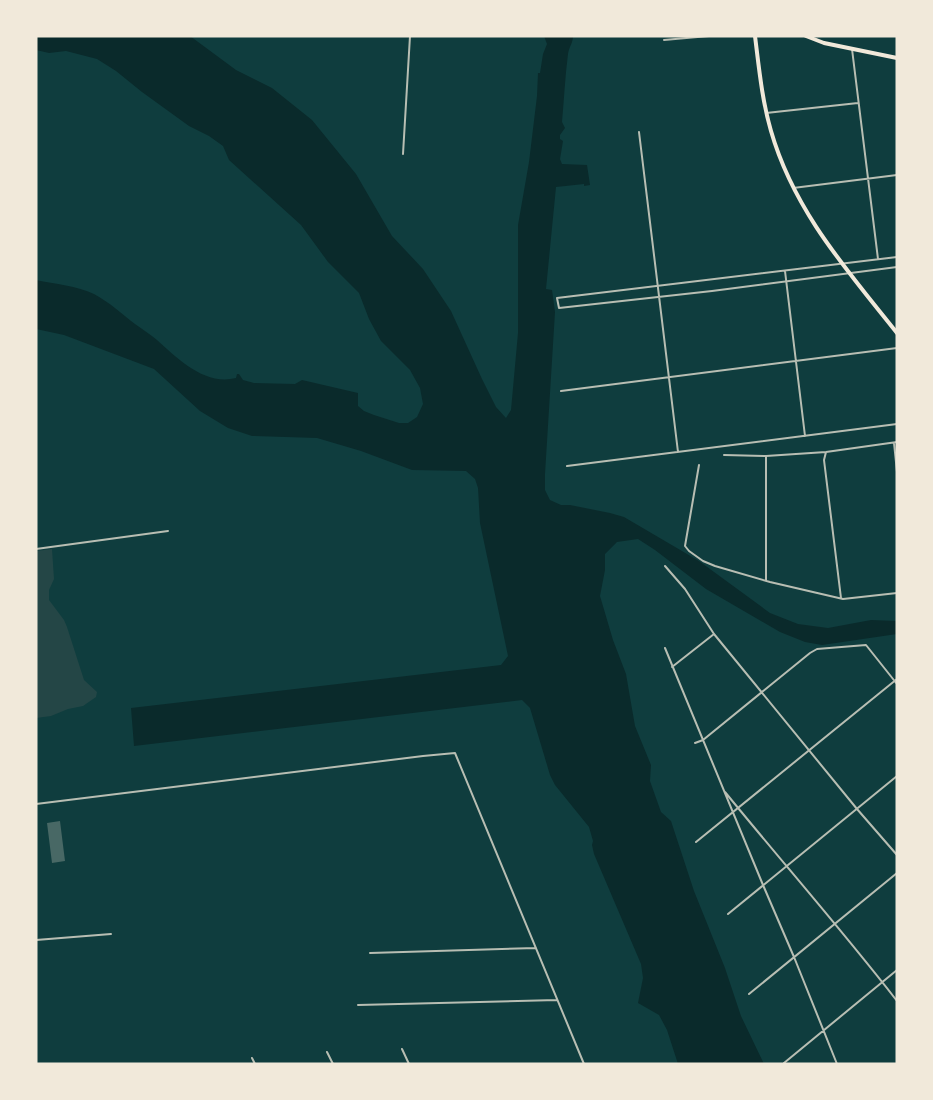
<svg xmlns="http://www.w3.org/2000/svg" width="933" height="1100" font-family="'Nunito Sans',sans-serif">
	<rect width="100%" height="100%" fill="#0f3d3e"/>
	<path fill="#244646" d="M 52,549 L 54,579 L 49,590 L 49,600 L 64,620 L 67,627 L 84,680 L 97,692 L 96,697 L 83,706 L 68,709 L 51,716 L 36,718 L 36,551 Z"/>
	<path fill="#0a2a2b" d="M 36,36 L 190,36 L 236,70 L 272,88 L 312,120 L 356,174 L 392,236 L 423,269 L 451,311 L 482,379 L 496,407 L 506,418 L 511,410 L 518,333 L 518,225 L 529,162 L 537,96 L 538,73 L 540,73 L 543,54 L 547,44 L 544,36 L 573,36 C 573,43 569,47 568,54 C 565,77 564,100 562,122 L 565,128 L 560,135 L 560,139 L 563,141 L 560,159 L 562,164 L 587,165 L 590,185 L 584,186 L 584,184 L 556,187 L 546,289 L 552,290 L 555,312 L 545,474 L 545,490 L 550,500 L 561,505 L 570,505 L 610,513 L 624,517 L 699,561 L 770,613 L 798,624 L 828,628 L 871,620 L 897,621 L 897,634 L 822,645 L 805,642 L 780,632 L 706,589 L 655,550 L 638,539 L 617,542 L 605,554 L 605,570 L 600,596 L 613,640 L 626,674 L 635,726 L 651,765 L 650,781 L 661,812 L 671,821 L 694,891 L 725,968 L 741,1016 L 764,1064 L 678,1064 L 667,1030 L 659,1015 L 638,1003 L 643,978 L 641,964 L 594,854 L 592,845 L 593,841 L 589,827 L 555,785 L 550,775 L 530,708 L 522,700 L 134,746 L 131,708 L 501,665 L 508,656 L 480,523 L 478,488 L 475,479 L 466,471 L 412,470 L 361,451 L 317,438 L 252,436 L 228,428 L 200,411 L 154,369 L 64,335 L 36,329 L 36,280 C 55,284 77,286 94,294 C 109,302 122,314 135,324 C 142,329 150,334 157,340 C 178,359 205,386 236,378 L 237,374 L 239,374 L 243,380 L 254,383 L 295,384 L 302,380 L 358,393 L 358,406 L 364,411 L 374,415 L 399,423 L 408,423 L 417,417 L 423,404 L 420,388 L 410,370 L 381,341 L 369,319 L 359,293 L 328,262 L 301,225 L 229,160 L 223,146 L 209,136 L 189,126 L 142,92 L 116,71 L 97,59 L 66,51 L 49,53 L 36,50 Z"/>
	<path fill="#486865" d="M 60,821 L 65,861 L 52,863 L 47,823 Z"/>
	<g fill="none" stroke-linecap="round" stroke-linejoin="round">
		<path stroke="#b8beb3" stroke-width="2" d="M 664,40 L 709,36
			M 852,49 L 878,259
			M 766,113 L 858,103
			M 639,132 L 678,452
			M 403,154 L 410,36
			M 793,188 L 897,175
			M 897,257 L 557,298 L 559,308 L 712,291 L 897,267
			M 785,271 L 805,436
			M 561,391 L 897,348
			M 894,443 L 897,472
			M 826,452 L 824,460 L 841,598
			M 724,455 L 766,456 L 826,452 L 897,442
			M 699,465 L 685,546 L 689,551 L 703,561 L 715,566 L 770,582 L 843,599 L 897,593
			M 567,466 L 897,424
			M 36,549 L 168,531
			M 665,566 L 685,589 L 714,634 L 857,809 L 897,855
			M 766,580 L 766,457
			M 665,648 L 763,885 L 794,957 L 837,1064
			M 672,667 L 714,634
			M 695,743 L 703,740 L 810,653 L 817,649 L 866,645 L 897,684
			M 725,792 C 782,862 842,930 897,1001
			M 36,804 L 423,756 L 455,753 L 584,1064
			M 696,842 L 897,679
			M 728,914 L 897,776
			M 36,940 L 111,934
			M 370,953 L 536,948
			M 749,994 L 897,873
			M 358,1005 L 557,1000
			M 402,1049 L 409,1064
			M 327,1052 L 333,1064
			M 252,1058 L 255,1064
			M 784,1063 L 897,970"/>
		<path stroke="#f1e9da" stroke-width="4" d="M 755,36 C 759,68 762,100 771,131 C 794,211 847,270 897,333
			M 806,36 L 824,43 L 897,58"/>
	</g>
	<rect width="933" height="1100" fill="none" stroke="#f1e9da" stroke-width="75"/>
</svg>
